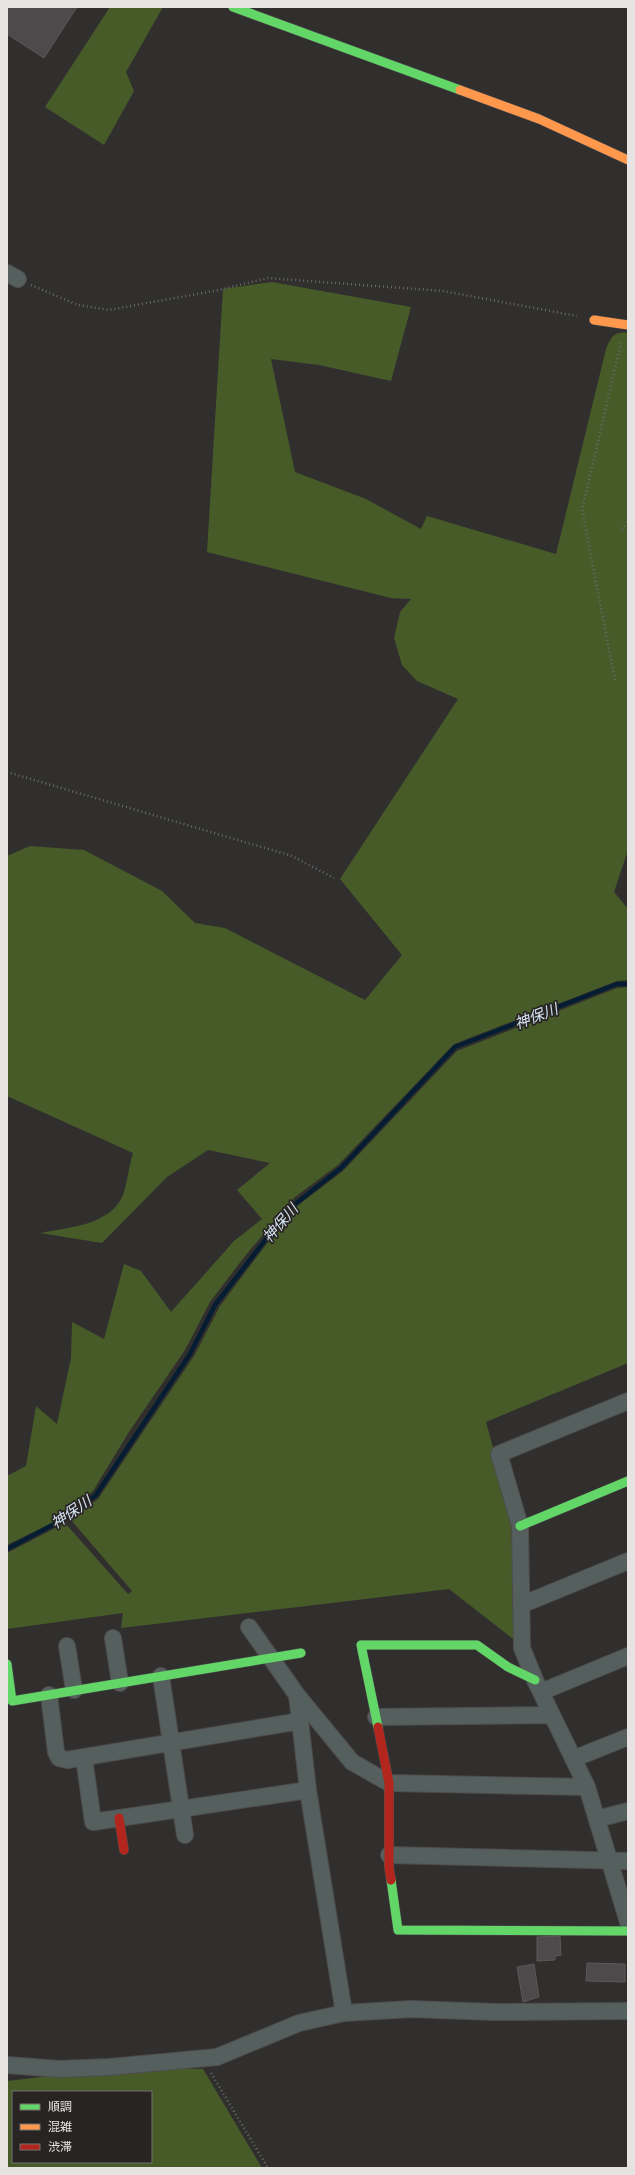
<svg xmlns="http://www.w3.org/2000/svg" width="635" height="2175" font-family="Helvetica,'Noto Sans JP',sans-serif">
	<rect width="100%" height="100%" fill="#312f2e"/>
	<path fill="#475b29" fill-rule="evenodd" d="M 110,7 L 163,7 L 126,72 L 134,91 L 104,145 L 45,107 Z
		M 272,282 L 411,307 L 391,381 L 319,365 L 271,359 L 295,472 L 366,499 L 421,529 L 427,516 L 556,554 L 606,349 C 611,337 614,331 628,333 L 628,850 L 614,892 L 628,909 L 628,980 L 617,981 L 454,1044 L 338,1165 L 295,1197 L 245,1256 L 210,1302 L 185,1350 L 129,1432 L 93,1491 L 58,1520 L 7,1545 L 7,1476 L 26,1466 L 36,1406 L 57,1424 L 71,1358 L 72,1322 L 104,1339 L 124,1264 L 141,1271 L 171,1312 L 234,1241 L 262,1219 L 237,1190 L 270,1163 L 208,1150 L 167,1177 L 102,1243 L 40,1233 C 68,1227 110,1226 123,1195 C 127,1184 129,1166 133,1153 L 7,1096 L 7,856 L 30,846 L 84,850 L 162,891 L 195,923 L 225,928 L 365,1000 L 402,955 L 340,879 L 458,699 L 417,681 L 402,665 L 394,638 L 400,612 L 411,599 L 391,598 L 207,552 L 223,289 Z
		M 628,987 L 628,1363 L 486,1422 L 517,1535 L 517,1642 L 449,1589 L 121,1628 L 123,1613 L 7,1629 L 7,1553 L 65,1523 L 128,1594 L 132,1591 L 71,1520 L 98,1499 L 194,1356 L 220,1306 L 292,1210 L 343,1171 L 457,1051 L 617,988 Z
		M 160,2067 L 203,2069 L 262,2168 L 7,2168 L 7,2081 L 102,2070 ZM 13,2092 L 151,2092 L 151,2162 L 13,2162 Z"/>
	<g fill="none" stroke-linecap="round" stroke-linejoin="round">
		<path stroke="#041d32" stroke-width="4.5" d="M 7,1549 L 64,1519 L 96,1495 L 190,1354 L 215,1305 L 290,1208 L 341,1168 L 455,1047 L 617,984 L 628,984"/>
	</g>
	<path fill="#4c4a4a" stroke="#5a5958" d="M 7,7 L 77,7 L 44,58 L 7,34 Z
		M 560,1936 L 561,1955 L 555,1956 L 555,1960 L 537,1961 L 537,1937 Z
		M 587,1963 L 625,1964 L 625,1982 L 586,1981 Z
		M 534,1964 L 539,1997 L 523,2002 L 517,1967 Z"/>
	<g fill="none" stroke-linecap="round" stroke-linejoin="round">
		<defs>
			<path id="street" d="M 7,273 L 18,279
				M 628,1401 L 499,1454 L 520,1526 L 522,1648 L 535,1680 L 587,1787 L 628,1922
				M 521,1605 L 628,1561
				M 249,1627 L 297,1695 L 352,1762 L 389,1783 L 587,1787
				M 113,1638 L 120,1683
				M 67,1646 L 74,1690
				M 161,1676 L 185,1835
				M 541,1692 L 628,1656
				M 49,1695 L 56,1752 L 59,1758 L 67,1760 L 300,1721
				M 297,1695 L 308,1790 L 344,2013
				M 376,1717 L 552,1715
				M 84,1758 L 93,1822 L 308,1790
				M 573,1759 L 628,1737
				M 597,1819 L 628,1811
				M 389,1855 L 628,1861
				M 7,2065 L 59,2069 L 110,2067 L 217,2057 L 299,2023 L 344,2013 L 411,2009 L 494,2012 L 628,2011"/>
			<path id="fast" d="M 233,7 L 460,90
				M 520,1526 L 628,1481
				M 7,1664 L 12,1701 L 301,1653
				M 378,1727 L 361,1645 L 477,1645 L 508,1667 L 535,1680
				M 391,1880 L 398,1930 L 628,1931"/>
			<path id="slow" d="M 460,90 L 539,119 L 628,160
				M 594,320 L 628,325"/>
			<path id="jam" d="M 378,1727 L 389,1783 L 389,1867 L 391,1880
				M 119,1818 L 124,1850"/>
		</defs>
		<use href="#street" stroke="#4d4c4c" stroke-width="18"/>
		<use href="#fast" stroke="#4d4c4c" stroke-width="10"/>
		<use href="#slow" stroke="#4d4c4c" stroke-width="10"/>
		<use href="#jam" stroke="#4d4c4c" stroke-width="10"/>
		<path stroke="#666b6b" stroke-width="2.5" stroke-dasharray="1 3" stroke-linecap="butt" d="M 31,285 L 78,305 L 109,310 L 219,290 L 268,278 L 443,291 L 577,316
			M 622,530 L 628,521
			M 615,680 L 582,510 L 621,343
			M 7,772 L 292,856 L 334,878
			M 211,2073 L 268,2168"/>
		<use href="#street" stroke="#555f5e" stroke-width="16"/>
		<use href="#fast" stroke="#63d668" stroke-width="9"/>
		<use href="#slow" stroke="#ff974d" stroke-width="9"/>
		<use href="#jam" stroke="#b3261e" stroke-width="9"/>
	</g>
	<g text-anchor="middle" dominant-baseline="central" stroke-width="3.5" stroke-linejoin="round" paint-order="stroke">
		<g font-size="15" font-style="italic" fill="#d3e2f0" stroke="#282423">
			<text transform="translate(536 1016) rotate(-21)">神保川</text>
			<text transform="translate(280 1223) rotate(-49)">神保川</text>
			<text transform="translate(71 1512) rotate(-34)">神保川</text>
		</g>
	</g>
	<rect width="635" height="2175" fill="none" stroke="#e6e3e2" stroke-width="16"/>
	<rect x="12" y="2091" width="140" height="72" fill="#282423" stroke="#74706f"/>
	<rect x="20" y="2104" width="20" height="6" fill="#63d668" stroke="#74706f"/>
	<text x="48" y="2111" font-size="12" fill="#e6e3e2">順調</text>
	<rect x="20" y="2124" width="20" height="6" fill="#ff974d" stroke="#74706f"/>
	<text x="48" y="2131" font-size="12" fill="#e6e3e2">混雑</text>
	<rect x="20" y="2144" width="20" height="6" fill="#b3261e" stroke="#74706f"/>
	<text x="48" y="2151" font-size="12" fill="#e6e3e2">渋滞</text>
</svg>
